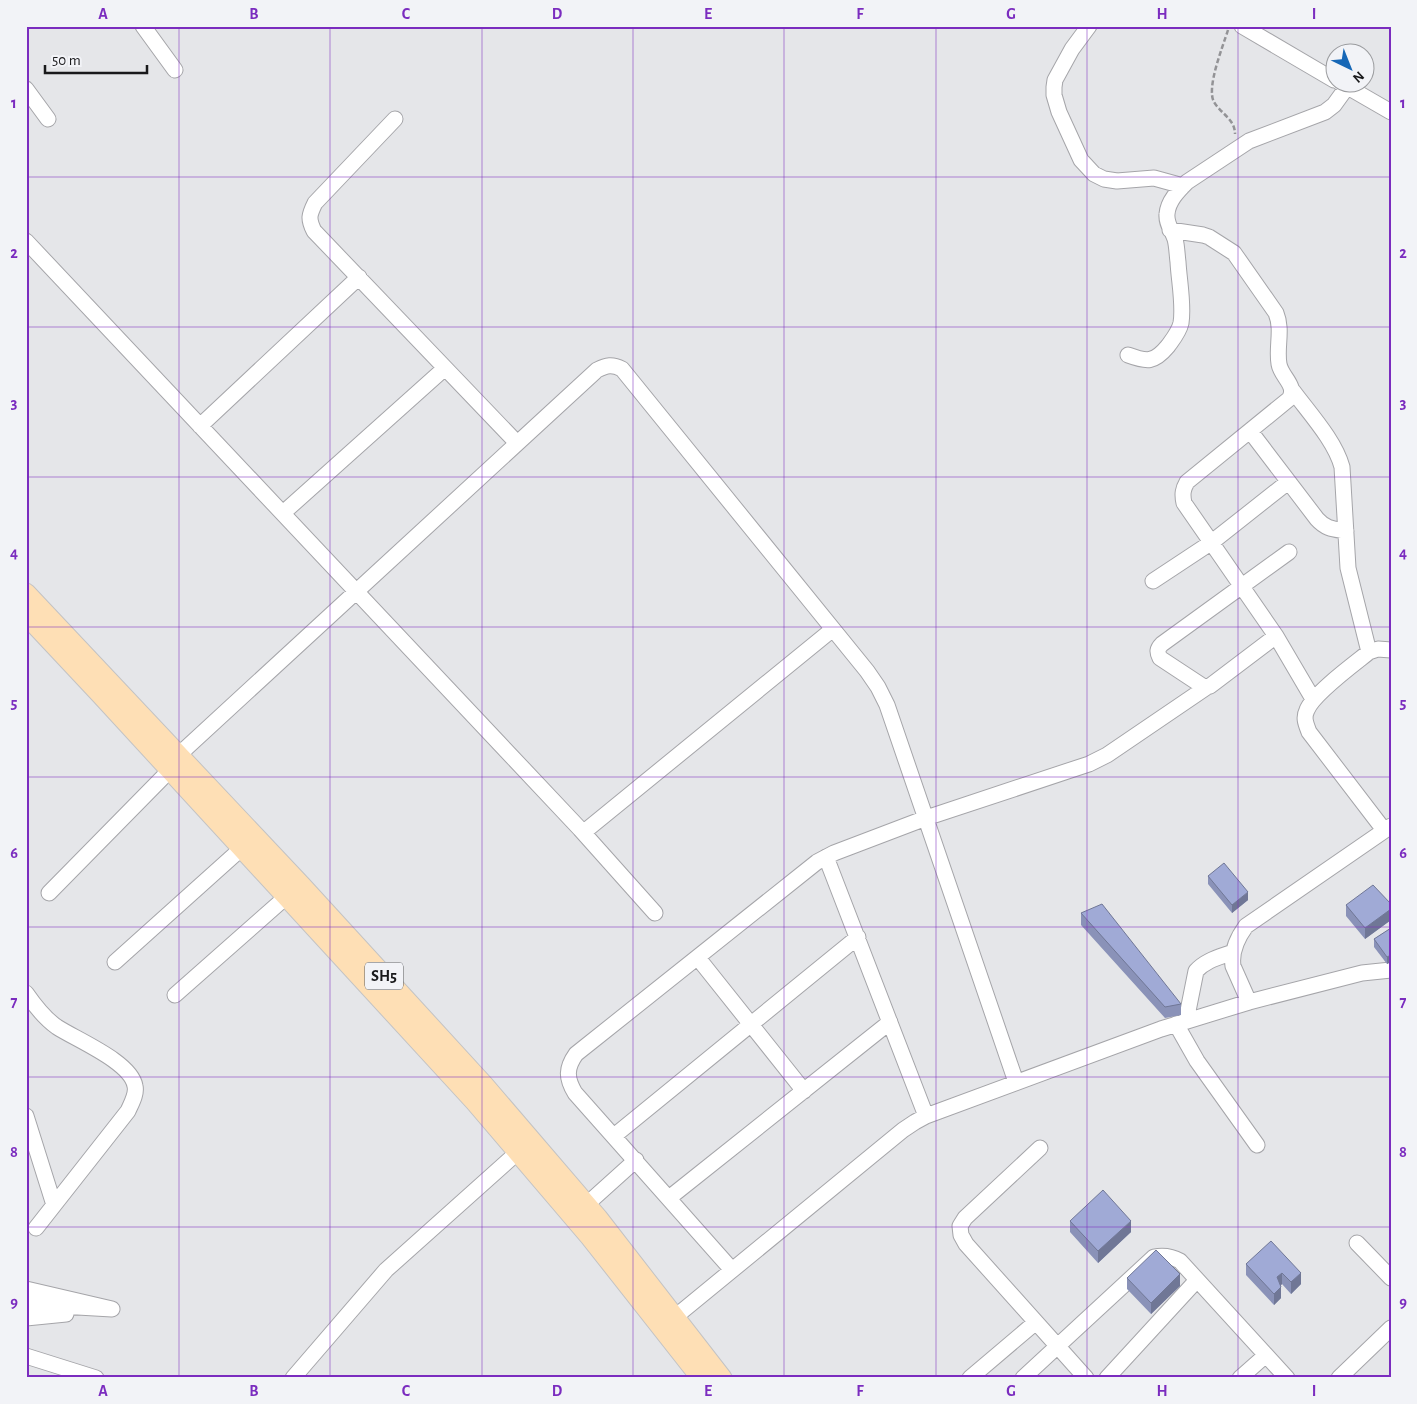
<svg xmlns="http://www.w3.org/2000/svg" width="1417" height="1404" font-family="'Alegreya Sans',sans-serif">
	<rect width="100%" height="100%" fill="#e5e6e9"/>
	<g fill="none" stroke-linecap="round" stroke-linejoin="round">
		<defs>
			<path id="minor" d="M 143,26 L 175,70
				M 1089,26 L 1072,49 L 1055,80 L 1054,87 L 1054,95 L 1059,112 L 1081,160 L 1094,174 L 1104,179 L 1117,181 L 1154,178 L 1183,186
				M 1242,26 L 1334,80
				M 1339,82 L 1391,112
				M 26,89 L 48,119
				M 395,119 L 315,203 C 309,215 308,219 314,231 L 517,443
				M 1170,230 L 1203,235 L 1209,237 L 1234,253 L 1276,313 C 1283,330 1276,347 1279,364 C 1281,377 1298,386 1289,399 L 1187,482 C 1183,489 1182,494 1184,503 L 1276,636 L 1313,699
				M 26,241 L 580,829 L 655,913
				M 1128,355 C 1147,362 1154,363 1168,346 C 1173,339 1179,332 1181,323 C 1184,305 1179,281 1178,262 C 1177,255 1177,246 1175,239 C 1172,230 1166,224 1167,214 C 1168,201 1178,191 1187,182 L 1249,141 L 1325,112 L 1334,105 L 1347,87
				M 1293,391 C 1310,414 1335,441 1342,467 L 1348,568 L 1369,652
				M 200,426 L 359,277
				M 1250,431 L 1317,519 C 1326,529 1333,529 1346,531
				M 283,513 L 445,368
				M 1153,581 L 1212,542 L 1288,482
				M 1276,636 L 1210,686 L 1204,687 L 1201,685 L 1160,658 C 1157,652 1157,649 1162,644 L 1289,552
				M 171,762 L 597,370 C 607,365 612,364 622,369 L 867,671 L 878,687 L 887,705 L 1016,1082
				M 1384,830 L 1309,732 C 1306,724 1303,718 1307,710 C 1313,694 1354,664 1369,652 L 1378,649 L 1391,650
				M 584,832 L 833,629
				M 826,857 L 926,1116
				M 49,893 L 170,770
				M 698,958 L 804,1091
				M 115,962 L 242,848
				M 26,993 C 35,1006 44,1018 57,1027 C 77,1040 131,1062 135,1086 C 137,1094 131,1104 128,1111 L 36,1228
				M 175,995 L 286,897
				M 1249,1002 L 1233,966 C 1231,952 1238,937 1246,926 L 1391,826
				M 1186,1021 L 1196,971 C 1206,960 1220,957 1233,952
				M 1176,1024 L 1197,1061 L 1257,1145
				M 26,1116 L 54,1205
				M 614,1136 L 858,937
				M 1040,1148 L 965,1218 L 960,1226 L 961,1235 L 966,1244 L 1086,1378
				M 669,1198 L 890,1022
				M 586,1205 L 636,1160
				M 1357,1243 L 1391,1278
				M 732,1270 L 575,1093 C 566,1078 566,1068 576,1054 L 817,862 L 834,853 L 926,818 L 1089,764 L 1107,755 L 1207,687
				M 26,1289 L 112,1309 L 26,1304
				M 675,1317 L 903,1130 L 915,1122 L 926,1116 L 1161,1029 L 1249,1002 L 1362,973 L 1391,970
				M 26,1318 L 66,1314
				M 26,1356 L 96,1378
				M 293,1378 L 386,1270 L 518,1152
				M 970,1378 L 1036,1322
				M 1023,1378 L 1154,1257 C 1164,1255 1171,1256 1180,1261 L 1287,1378
				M 1107,1378 L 1197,1280
				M 1240,1378 L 1266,1355
				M 1339,1378 L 1391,1328"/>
			<path id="major" d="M 26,593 L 301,885 L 484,1085 L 598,1218 L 722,1378
				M 26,615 L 101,695 L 475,1102 L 590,1237 L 701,1378"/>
		</defs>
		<use href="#minor" stroke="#a5a5a9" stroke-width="17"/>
		<use href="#major" stroke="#c3c3c4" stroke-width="21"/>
		<path stroke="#939396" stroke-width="2.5" stroke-dasharray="5 2.5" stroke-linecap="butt" d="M 1228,30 C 1223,46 1206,88 1214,102 C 1221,114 1235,119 1235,134"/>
		<use href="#minor" stroke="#fff" stroke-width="15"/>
		<use href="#major" stroke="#fedfb5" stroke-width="19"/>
	</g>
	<path fill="#8a92b8" d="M 1208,876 L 1248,900 L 1232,913 L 1208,884 Z
		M 1391,904 L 1391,920 L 1365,939 L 1346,916 L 1346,905 Z
		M 1081,913 L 1181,1004 L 1181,1015 L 1165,1018 L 1081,925 Z
		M 1391,928 L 1391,962 L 1387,964 L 1374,947 L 1374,939 Z
		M 1070,1221 L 1131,1232 L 1098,1263 L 1070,1232 Z
		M 1246,1264 L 1301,1273 L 1301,1284 L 1291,1294 L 1282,1284 L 1281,1285 L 1281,1298 L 1274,1305 L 1246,1275 Z
		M 1127,1278 L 1180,1286 L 1151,1314 L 1127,1289 Z"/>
	<path fill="#707796" d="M 1248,892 L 1248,900 L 1232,913 L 1232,905 Z
		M 1391,909 L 1391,920 L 1365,939 L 1365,928 Z
		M 1391,955 L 1391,962 L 1387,964 L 1387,957 Z
		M 1131,1221 L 1131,1232 L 1098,1263 L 1098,1251 Z
		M 1282,1273 L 1282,1284 L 1277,1289 L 1277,1277 Z
		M 1301,1273 L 1301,1284 L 1291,1294 L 1291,1282 Z
		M 1180,1274 L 1180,1286 L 1151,1314 L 1151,1303 Z
		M 1281,1287 L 1281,1298 L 1274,1305 L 1274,1294 Z"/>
	<path fill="#a0aad6" stroke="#707796" d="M 1224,863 L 1248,892 L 1232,905 L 1208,876 Z
		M 1373,885 L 1391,904 L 1391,909 L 1365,928 L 1346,905 Z
		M 1102,904 L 1181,1004 L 1165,1007 L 1081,913 Z
		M 1391,928 L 1391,955 L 1387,957 L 1374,939 Z
		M 1103,1190 L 1131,1221 L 1098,1251 L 1070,1221 Z
		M 1271,1241 L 1301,1273 L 1291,1282 L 1282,1273 L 1277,1277 L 1281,1287 L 1274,1294 L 1246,1264 Z
		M 1156,1250 L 1180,1274 L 1151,1303 L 1127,1278 Z"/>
	<path fill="none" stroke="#7b2cbf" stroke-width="1" stroke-opacity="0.55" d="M 179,26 L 179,1378M 330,26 L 330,1378M 482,26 L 482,1378M 633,26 L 633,1378M 784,26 L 784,1378M 936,26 L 936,1378M 1087,26 L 1087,1378M 1238,26 L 1238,1378M 26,177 L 1391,177M 26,327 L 1391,327M 26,477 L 1391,477M 26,627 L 1391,627M 26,777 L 1391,777M 26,927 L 1391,927M 26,1077 L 1391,1077M 26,1227 L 1391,1227"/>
	<g text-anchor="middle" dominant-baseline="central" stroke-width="4" stroke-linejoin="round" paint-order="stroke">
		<rect fill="#f2f3f7" stroke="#5a5a5d" stroke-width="1" x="365" y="962.5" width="38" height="27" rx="4"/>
		<g font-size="16" font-weight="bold" fill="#19191b">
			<text x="384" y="976">SH5</text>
		</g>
	</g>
	<rect width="1417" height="1404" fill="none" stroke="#f2f3f7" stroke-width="55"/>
	<g transform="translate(1350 68) rotate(137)"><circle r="24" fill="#f2f3f7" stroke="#9b9c9f"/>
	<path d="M0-4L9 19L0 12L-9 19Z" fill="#1667b6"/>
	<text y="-8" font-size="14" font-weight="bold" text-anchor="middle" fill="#19191b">N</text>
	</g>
	<path d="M45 65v8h102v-8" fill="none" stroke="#19191b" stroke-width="2.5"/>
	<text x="52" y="65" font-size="15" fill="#19191b" stroke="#f2f3f7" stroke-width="4" paint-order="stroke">50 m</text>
	<rect x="28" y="28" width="1362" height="1348" fill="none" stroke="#7b2cbf" stroke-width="2"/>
	<g font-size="16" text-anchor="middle" font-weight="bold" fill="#7b2cbf">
		<text x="103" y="19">A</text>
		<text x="254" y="19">B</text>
		<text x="406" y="19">C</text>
		<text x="557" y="19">D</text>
		<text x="708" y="19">E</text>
		<text x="860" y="19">F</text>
		<text x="1011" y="19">G</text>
		<text x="1162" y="19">H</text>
		<text x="1314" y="19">I</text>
		<text x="14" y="108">1</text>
		<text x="1403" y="108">1</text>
		<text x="14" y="258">2</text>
		<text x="1403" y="258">2</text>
		<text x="14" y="408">3</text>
		<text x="1403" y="408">3</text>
		<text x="14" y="558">4</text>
		<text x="1403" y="558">4</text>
		<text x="14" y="708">5</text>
		<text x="1403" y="708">5</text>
		<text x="14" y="858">6</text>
		<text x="1403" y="858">6</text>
		<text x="14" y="1007">7</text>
		<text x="1403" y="1007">7</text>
		<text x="14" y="1157">8</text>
		<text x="1403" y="1157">8</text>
		<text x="14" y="1307">9</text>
		<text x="1403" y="1307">9</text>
		<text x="103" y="1396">A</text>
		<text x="254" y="1396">B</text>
		<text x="406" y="1396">C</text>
		<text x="557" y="1396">D</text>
		<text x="708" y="1396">E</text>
		<text x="860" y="1396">F</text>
		<text x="1011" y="1396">G</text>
		<text x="1162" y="1396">H</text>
		<text x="1314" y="1396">I</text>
	</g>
</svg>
